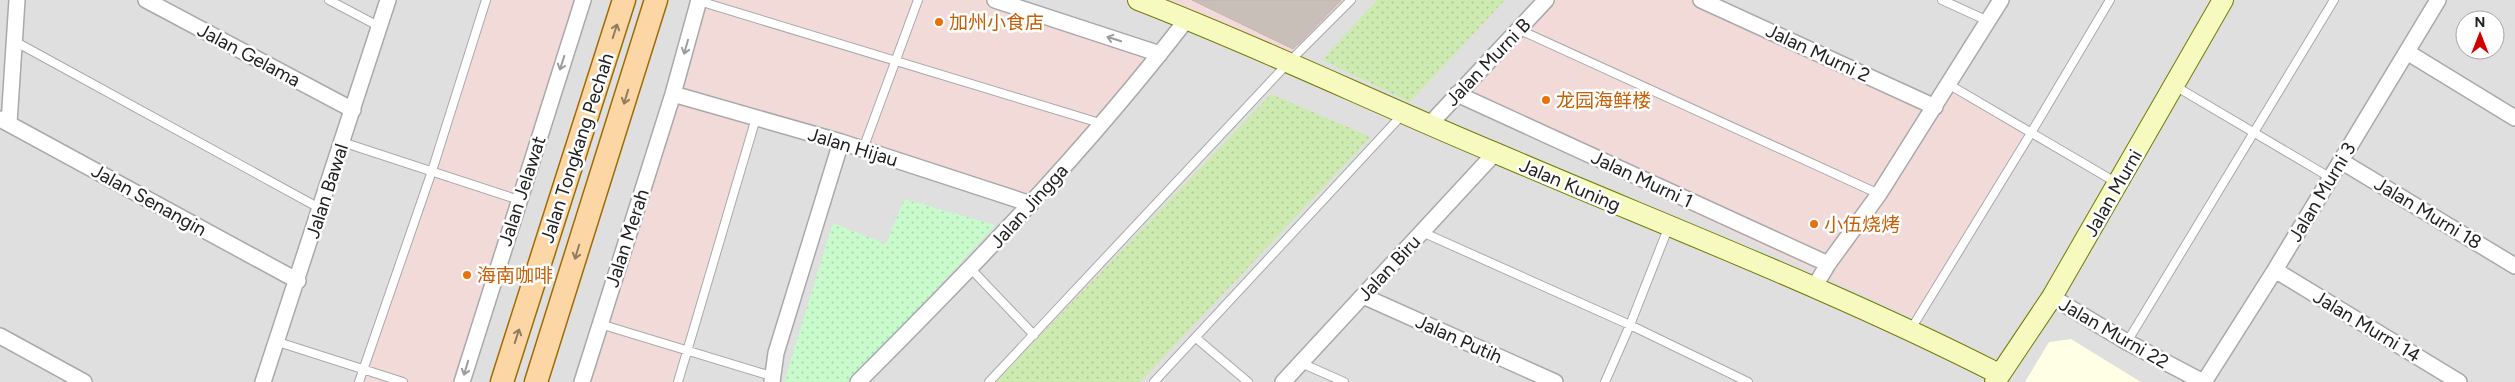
<svg xmlns="http://www.w3.org/2000/svg" width="2515" height="382" font-family="Figtree,'Noto Sans SC',sans-serif">
	<defs>
		<pattern id="grass-dots" width="8" height="8" patternUnits="userSpaceOnUse" patternTransform="scale(1.25)"><rect width="8" height="8" fill="#cdebb0"/><path d="M2 2h.1M6 6h.1" fill="none" stroke="#b0c997" stroke-width="1.8" stroke-linecap="round"/></pattern>
		<pattern id="park-dots" width="8" height="8" patternUnits="userSpaceOnUse" patternTransform="scale(1.25)"><rect width="8" height="8" fill="#c8facc"/><path d="M2 2h.1M6 6h.1" fill="none" stroke="#acd6af" stroke-width="1.8" stroke-linecap="round"/></pattern>
		<filter id="shadow"><feDropShadow dx="4.5" dy="-4.5" stdDeviation="1" flood-color="#0004"/></filter>
	</defs>
	<rect width="100%" height="100%" fill="#f2efe9"/>
	<path fill="#e0dfdf" fill-rule="evenodd" d="M 0,0 L 2515,0 L 2515,382 L 0,382 ZM 2465,20 L 2495,20 L 2495,50 L 2465,50 Z"/>
	<path fill="#f2dad9" d="M 481,0 L 590,0 L 469,382 L 354,382 L 433,153 Z
		M 692,0 L 1016,0 L 1171,50 L 1108,130 L 1034,213 L 844,151 L 759,126 L 683,382 L 575,382 L 667,92 Z
		M 1167,0 L 1344,0 L 1291,52 Z
		M 1536,0 L 1717,0 L 1932,97 L 1945,77 L 2038,132 L 1920,321 L 1444,96 Z"/>
	<path fill="#ffffe5" d="M 2071,339 L 2141,382 L 2025,382 L 2049,342 Z"/>
	<path fill="url(#grass-dots)" d="M 1377,0 L 1505,0 L 1410,102 L 1322,60 Z
		M 1271,94 L 1371,137 L 1140,382 L 996,382 Z"/>
	<path fill="url(#park-dots)" d="M 904,199 L 995,225 L 851,382 L 784,382 L 833,223 L 886,244 Z"/>
	<path fill="#c7bfb8" stroke="#c4b6ab" filter="url(#shadow)" d="M 1192,0 L 1341,0 L 1293,49 Z"/>
	<g fill="none" stroke-linecap="round" stroke-linejoin="round">
		<defs>
			<path id="lane" d="M 329,0 L 380,27
				M 1942,0 L 1988,21
				M 699,1 L 1103,124
				M 1520,30 L 1879,194
				M 16,42 L 321,209
				M 1948,84 L 2117,183
				M 2175,86 L 2331,178
				M 342,142 L 519,200
				M 863,149 L 918,0
				M 1422,232 L 1630,325 L 1748,382
				M 971,269 L 1034,335
				M 600,324 L 771,376
				M 1911,329 L 2031,133 L 2110,0
				M 1196,338 L 1248,382
				M 278,342 L 403,382
				M 2127,342 L 2334,0
				M 1301,363 L 1344,382
				M 359,382 L 432,171 L 486,0
				M 678,382 L 756,118
				M 989,382 L 1288,63 L 1351,0
				M 1154,382 L 1403,114
				M 1605,382 L 1630,325 L 1669,226"/>
			<path id="street" d="M 146,0 L 353,110
				M 995,0 L 1160,54
				M 1701,0 L 1935,107
				M 2407,52 L 2515,118
				M 673,94 L 841,142 L 1031,204
				M 1457,94 L 1828,264
				M 0,119 L 298,281
				M 9,123 L 17,0
				M 1430,124 L 1546,0
				M 2341,161 L 2515,266
				M 2275,270 L 2459,382
				M 1815,286 L 1828,264 L 1879,194 L 2001,0
				M 1363,296 L 1555,382
				M 2052,297 L 2127,342 L 2203,382
				M 0,336 L 84,382
				M 263,382 L 388,0
				M 462,382 L 583,0
				M 582,382 L 673,94 L 699,0
				M 772,382 L 776,353 L 841,142
				M 858,382 C 974,266 1087,149 1187,19
				M 1283,382 L 1495,153
				M 2204,382 L 2275,270 L 2438,0"/>
			<path id="secondary" d="M 1138,0 C 1260,47 1378,104 1498,154 C 1666,226 1836,291 1999,374
				M 1995,382 L 2052,297 L 2223,0"/>
			<path id="primary" d="M 502,382 L 624,0
				M 536,382 L 656,0"/>
		</defs>
		<use href="#lane" stroke="#a9a9a9" stroke-width="10"/>
		<use href="#street" stroke="#a9a9a9" stroke-width="18"/>
		<use href="#secondary" stroke="#707d05" stroke-width="22"/>
		<use href="#primary" stroke="#a06b00" stroke-width="25"/>
		<use href="#lane" stroke="#fff" stroke-width="8"/>
		<use href="#street" stroke="#fff" stroke-width="15"/>
		<use href="#secondary" stroke="#f7fabf" stroke-width="20"/>
		<use href="#primary" stroke="#fcd6a4" stroke-width="22"/>
	</g>
	<defs><path id="oneway-shaft" d="M-6 0H5M1.5-3L5.5 0L1.5 3" fill="none" stroke-width="1.6" stroke-linecap="round" stroke-linejoin="round" transform="scale(1.25)"/></defs>
	<g stroke="#8f7c63">
		<use href="#oneway-shaft" transform="translate(615 31) rotate(-72)"/>
		<use href="#oneway-shaft" transform="translate(626 97) rotate(107)"/>
		<use href="#oneway-shaft" transform="translate(577 252) rotate(107)"/>
		<use href="#oneway-shaft" transform="translate(517 336) rotate(-72)"/>
	</g>
	<g stroke="#9c9c9c">
		<use href="#oneway-shaft" transform="translate(1114 39) rotate(-162)"/>
		<use href="#oneway-shaft" transform="translate(686 47) rotate(106)"/>
		<use href="#oneway-shaft" transform="translate(562 63) rotate(108)"/>
		<use href="#oneway-shaft" transform="translate(466 368) rotate(107)"/>
	</g>
	<g fill="#e8710a" stroke="#fff" stroke-width="2">
		<circle cx="939" cy="22" r="5"/>
		<circle cx="1546" cy="100" r="5"/>
		<circle cx="1814" cy="224" r="5"/>
		<circle cx="467" cy="275" r="5"/>
	</g>
	<g text-anchor="middle" dominant-baseline="central" stroke-width="5" stroke-linejoin="round" paint-order="stroke">
		<g font-size="19" fill="#c56008" stroke="#fff" text-anchor="start">
			<text x="949" y="22">加州小食店</text>
			<text x="1556" y="100">龙园海鲜楼</text>
			<text x="1824" y="224">小伍烧烤</text>
			<text x="477" y="275">海南咖啡</text>
		</g>
		<g font-size="19" fill="#222" stroke="#fff">
			<text transform="translate(1818 53) rotate(25)">Jalan Murni 2</text>
			<text transform="translate(249 55) rotate(28)">Jalan Gelama</text>
			<text transform="translate(1488 62) rotate(-46)">Jalan Murni B</text>
			<text transform="translate(853 147) rotate(17)">Jalan Hijau</text>
			<text transform="translate(577 148) rotate(-72)">Jalan Tongkang Pechah</text>
			<text transform="translate(1642 179) rotate(25)">Jalan Murni 1</text>
			<text transform="translate(1570 185) rotate(23)">Jalan Kuning</text>
			<text transform="translate(327 191) rotate(-72)">Jalan Bawal</text>
			<text transform="translate(522 191) rotate(-72)">Jalan Jelawat</text>
			<text transform="translate(2322 192) rotate(-59)">Jalan Murni 3</text>
			<text transform="translate(2113 193) rotate(-60)">Jalan Murni</text>
			<text transform="translate(149 200) rotate(29)">Jalan Senangin</text>
			<text transform="translate(1029 206) rotate(-48)">Jalan Jingga</text>
			<text transform="translate(2428 213) rotate(31)">Jalan Murni 18</text>
			<text transform="translate(627 238) rotate(-72)">Jalan Merah</text>
			<text transform="translate(1389 268) rotate(-47)">Jalan Biru</text>
			<text transform="translate(2367 326) rotate(31)">Jalan Murni 14</text>
			<text transform="translate(2114 333) rotate(30)">Jalan Murni 22</text>
			<text transform="translate(1459 339) rotate(24)">Jalan Putih</text>
		</g>
	</g>
	<g transform="translate(2480 35)"><circle r="24" fill="#ffffff" stroke="#a7a7a7"/>
	<path d="M0-4L9 19L0 12L-9 19Z" fill="#d40000"/>
	<text y="-8" font-size="14" font-weight="bold" text-anchor="middle" fill="#222222">N</text>
	</g>
</svg>
